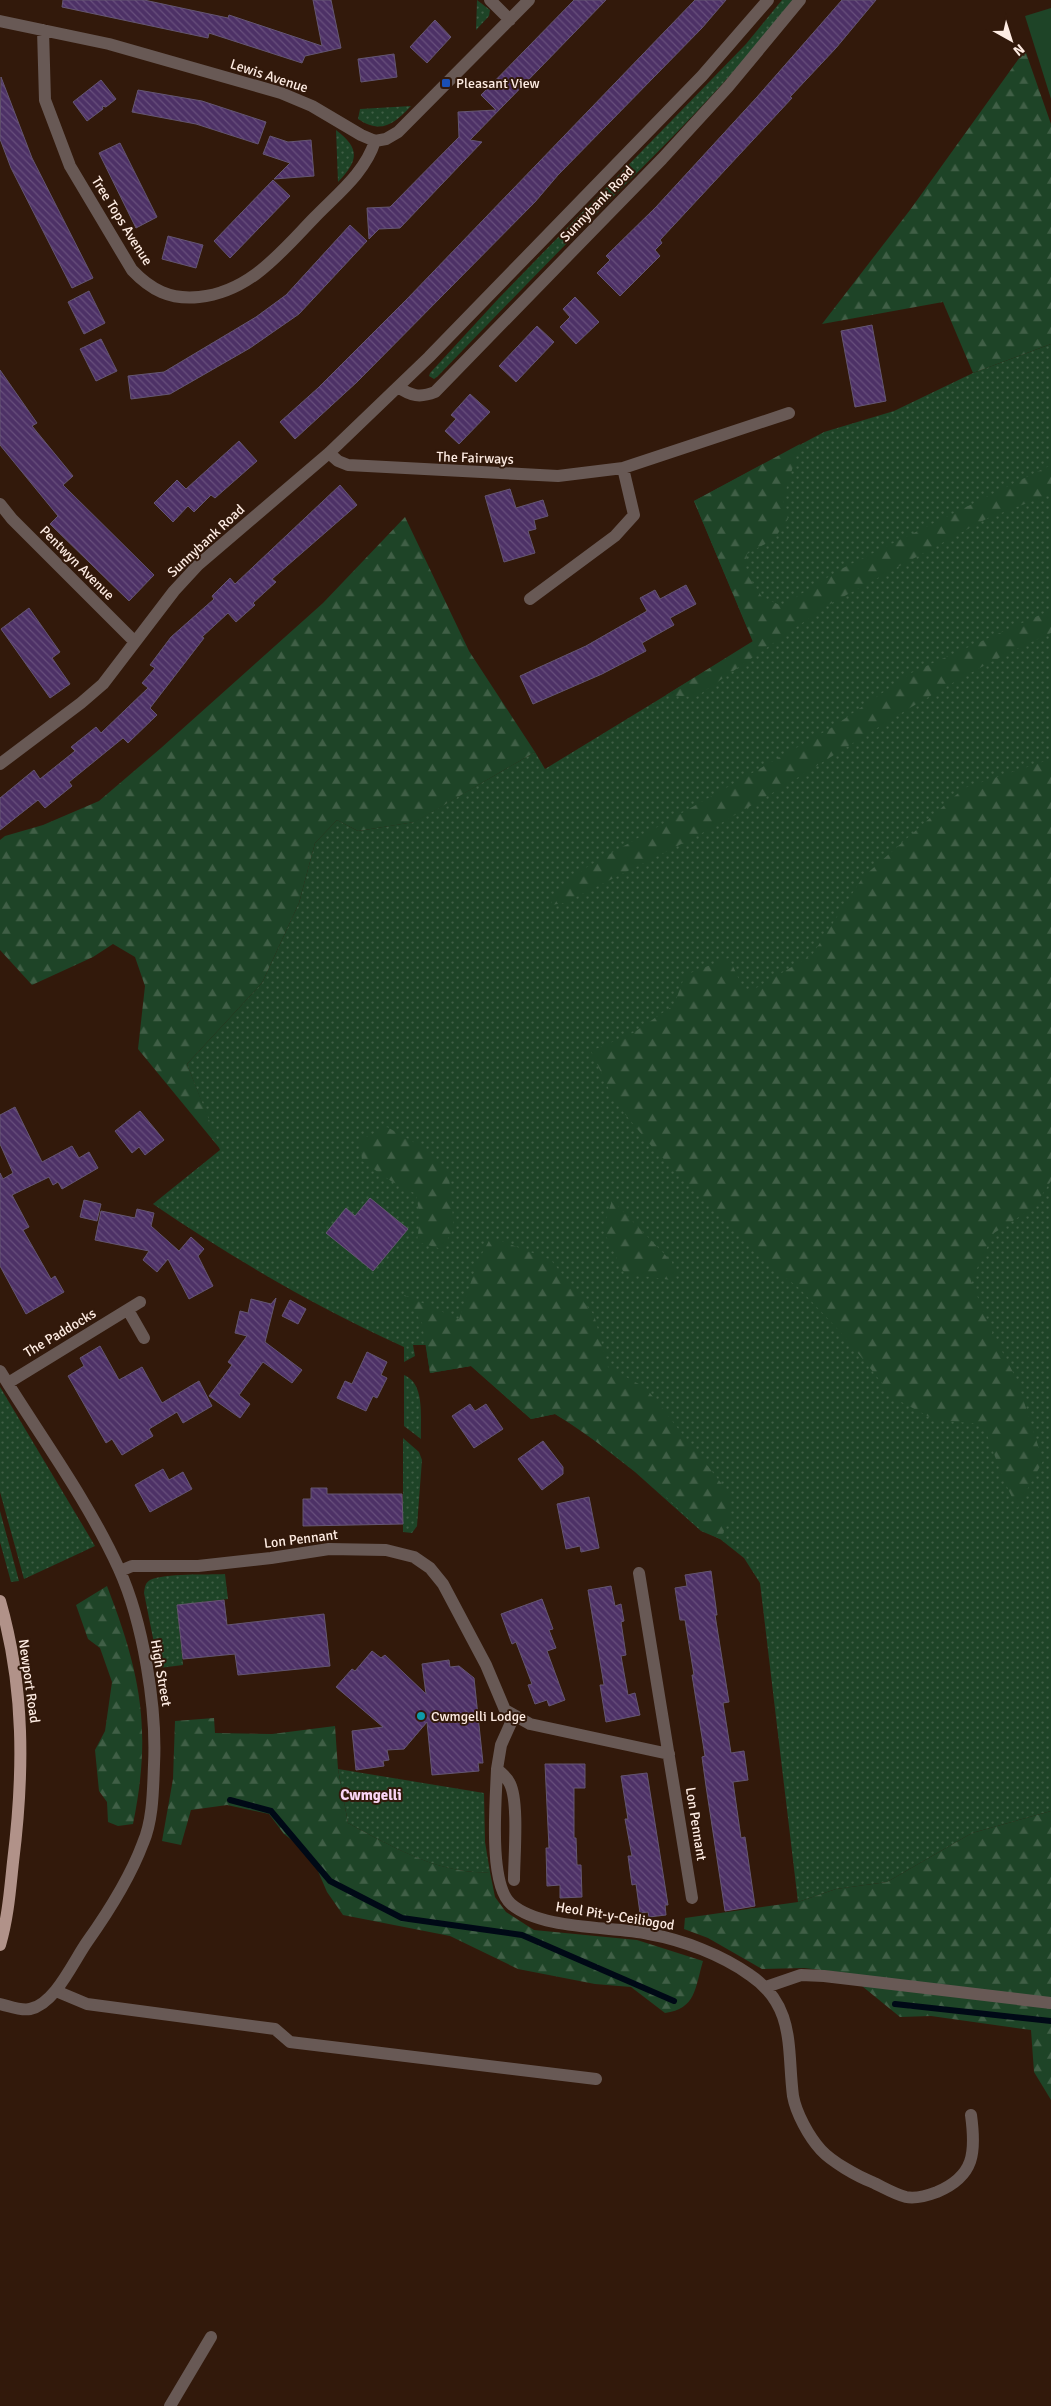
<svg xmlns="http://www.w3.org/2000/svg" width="1051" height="2406" font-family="Signika,sans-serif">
	<defs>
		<pattern id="grass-dots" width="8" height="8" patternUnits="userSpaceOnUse" patternTransform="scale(1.25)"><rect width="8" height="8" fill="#1e4427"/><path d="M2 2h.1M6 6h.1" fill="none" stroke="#405f46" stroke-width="1.8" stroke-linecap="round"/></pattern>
		<pattern id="forest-firs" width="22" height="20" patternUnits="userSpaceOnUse" patternTransform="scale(1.25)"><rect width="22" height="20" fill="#1e4427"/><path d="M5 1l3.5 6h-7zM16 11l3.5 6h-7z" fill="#405f46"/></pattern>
		<pattern id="building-back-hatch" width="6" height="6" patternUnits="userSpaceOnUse" patternTransform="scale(1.25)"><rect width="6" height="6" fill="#4d3166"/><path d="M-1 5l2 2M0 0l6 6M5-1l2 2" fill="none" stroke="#684f7c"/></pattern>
	</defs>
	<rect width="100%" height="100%" fill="#32190b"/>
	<path fill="url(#grass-dots)" d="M 477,0 L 490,10 L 489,16 L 476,30 Z
		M 782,0 L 794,0 C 732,79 662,148 591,219 C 539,271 489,323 438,376 L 434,379 L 429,376 L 430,373 L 499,298 L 746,44 Z
		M 411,106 C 393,125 381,134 358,119 L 360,109 Z
		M 336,130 C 361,149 358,161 338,182 Z
		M 1051,344 L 1051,1811 L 972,1833 L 887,1882 L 836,1889 L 798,1902 L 760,1583 L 744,1558 L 720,1539 L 701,1531 L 635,1472 L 580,1429 L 555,1414 L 531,1419 L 471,1366 L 430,1373 L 426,1345 L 413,1345 L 415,1356 L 404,1362 L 404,1347 C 316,1307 232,1258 153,1204 L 220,1150 L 187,1064 L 262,983 L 299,903 L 315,843 L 337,820 L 358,831 L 414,822 L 535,752 L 545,769 L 753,642 L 694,501 L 824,432 L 894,411 L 973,373 Z
		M 404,1375 C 426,1384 420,1419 421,1439 L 404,1426 Z
		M 0,1387 L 95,1546 L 24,1579 L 0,1492 Z
		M 403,1438 L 419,1452 L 422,1460 L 417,1526 L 412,1533 L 403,1532 Z
		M 0,1511 L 19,1581 L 11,1582 L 0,1542 Z
		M 225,1574 L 228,1599 L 177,1605 L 183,1665 L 159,1668 L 144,1593 C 145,1587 145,1583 150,1580 C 165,1573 207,1575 225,1574 Z
		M 338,1769 L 484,1793 L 485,1842 L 490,1872 C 439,1875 391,1846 348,1823 Z"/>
	<path fill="url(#forest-firs)" d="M 1025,50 L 1051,124 L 1051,344 L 973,373 L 943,302 L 822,324 L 910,210 Z
		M 800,444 L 783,499 L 788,519 L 774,539 L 747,554 L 745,571 L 762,597 L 782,606 L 841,569 L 1051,465 L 1051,494 L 988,518 L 828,605 L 696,697 L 666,695 L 753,641 L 694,501 Z
		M 405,517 L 469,651 L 535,752 L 415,822 L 358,831 L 337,820 L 315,843 L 299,903 L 262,983 L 187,1064 L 221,1150 L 138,1049 L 145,986 L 135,957 L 113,944 L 93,957 L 32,985 L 0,950 L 0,840 L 5,836 L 43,825 L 99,801 L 161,748 L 323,603 Z
		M 1051,610 L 1051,633 C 935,684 833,760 723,822 C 671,850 617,876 564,903 L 551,905 L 553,895 L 587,867 L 831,728 L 913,672 Z
		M 1051,759 L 1051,1181 L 1034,1207 L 994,1233 L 971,1281 L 993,1334 L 1017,1380 L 1043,1461 L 1017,1508 L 1003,1478 L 983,1424 L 935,1420 L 894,1398 L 845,1337 L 799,1288 L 760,1258 L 653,1148 L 615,1102 L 591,1051 L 633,1033 L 674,1005 L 685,975 L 729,958 L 746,994 L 812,955 L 863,877 L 964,788 Z
		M 387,1127 L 426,1149 L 449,1176 L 454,1228 L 442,1249 L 417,1242 L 420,1218 L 416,1194 L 391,1181 L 362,1161 L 360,1140 Z
		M 612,1200 L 672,1262 L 677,1281 L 624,1273 L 603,1230 Z
		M 491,1237 L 551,1260 L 594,1315 L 608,1367 L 646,1388 L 729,1493 L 730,1519 L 720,1539 C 692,1527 682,1510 660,1492 C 627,1464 592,1437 555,1414 L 531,1419 L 471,1366 L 430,1373 L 422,1323 L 404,1295 L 459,1319 L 477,1263 Z
		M 107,1586 C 141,1674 152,1731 133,1824 L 118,1826 L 108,1822 L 107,1802 L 99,1791 L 95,1750 L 105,1731 L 112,1682 L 100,1648 L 88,1639 L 76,1605 Z
		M 214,1718 L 215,1733 L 272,1734 L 335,1726 L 338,1769 L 348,1823 C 391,1846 440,1875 490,1872 L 495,1897 L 506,1912 L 534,1930 L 637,1940 L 703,1961 C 695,1988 696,2009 665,2013 L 631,1987 L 595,1984 L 518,1969 L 450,1936 L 343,1915 L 327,1892 L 311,1855 L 284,1834 L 269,1814 L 227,1805 L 191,1810 L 181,1845 L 162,1841 L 173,1779 L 175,1721 Z
		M 1051,1811 L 1051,2100 L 1034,2072 L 1031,2030 L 931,2016 L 900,2017 L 846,1973 L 804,1968 L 762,1969 L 708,1938 L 684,1929 L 685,1918 L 798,1902 L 836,1889 L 887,1882 L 972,1833 Z"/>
	<path fill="#1e4427" d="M 1051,8 L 1051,99 L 1025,16 Z"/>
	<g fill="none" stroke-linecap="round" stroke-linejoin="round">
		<path stroke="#000916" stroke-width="6" d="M 230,1800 L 271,1811 L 330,1881 L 402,1918 L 522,1935 L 674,2001
			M 895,2004 L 1051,2021"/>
	</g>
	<path fill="url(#building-back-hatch)" stroke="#645672" d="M 63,0 L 144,0 L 228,18 L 229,15 L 322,46 L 313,0 L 331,0 L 341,48 L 305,56 L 302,63 L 209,33 L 208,38 L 62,7 Z
		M 574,0 L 606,0 L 470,140 L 482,142 L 400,228 L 379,229 L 369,239 L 367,208 L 390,207 L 459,137 L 458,112 L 496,110 L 481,95 Z
		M 695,0 L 726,0 L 702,28 L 558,175 L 535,202 L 357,382 L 295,439 L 280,422 L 318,388 L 407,299 Z
		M 842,0 L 876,0 L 836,48 L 790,97 L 792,98 L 660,240 L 662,243 L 655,250 L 660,256 L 620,296 L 597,273 L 610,260 L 606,256 L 656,207 L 757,97 Z
		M 435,20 L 451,37 L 427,63 L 410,47 Z
		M 394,54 L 397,77 L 361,82 L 358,59 Z
		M 1,77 L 32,158 L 93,278 L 72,288 L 11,168 L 0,139 Z
		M 101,80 L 116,99 L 106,107 L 102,106 L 103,109 L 87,121 L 73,102 Z
		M 138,90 L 202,101 L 266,122 L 258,144 L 196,124 L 132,112 Z
		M 270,136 L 288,142 L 311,140 L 314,176 L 274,179 L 290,163 L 263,154 Z
		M 120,143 L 157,217 L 136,228 L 99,153 Z
		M 273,180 L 290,196 L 230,258 L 214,241 Z
		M 350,225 L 367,241 L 299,314 L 250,348 L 170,394 L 131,399 L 128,376 L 164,372 L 256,317 L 286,295 Z
		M 168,236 L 203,245 L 196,268 L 162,259 Z
		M 89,291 L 105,323 L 84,334 L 68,302 Z
		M 575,297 L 599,322 L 576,344 L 560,327 L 570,317 L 563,309 Z
		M 872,325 L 886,401 L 855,407 L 841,331 Z
		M 537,326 L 554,342 L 516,382 L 499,366 Z
		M 101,339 L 117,371 L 96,381 L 80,349 Z
		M 0,370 L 37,423 L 32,426 L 73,476 L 63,485 L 154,575 L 129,601 L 50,524 L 58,516 L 0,445 Z
		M 470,394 L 490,412 L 459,444 L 445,431 L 456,419 L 451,415 Z
		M 239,441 L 257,461 L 215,498 L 211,495 L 194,512 L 188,506 L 173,522 L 154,503 L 177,480 L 186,489 Z
		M 340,485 L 357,505 L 272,579 L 276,582 L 253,603 L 255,605 L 236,622 L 228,613 L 202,637 L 204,638 L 150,708 L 157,715 L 128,743 L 123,738 L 69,782 L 72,786 L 45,808 L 38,800 L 0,830 L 0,798 L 34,770 L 40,779 L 75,751 L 71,747 L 96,727 L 101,733 L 148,688 L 142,683 L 155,668 L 150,665 L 171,637 L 214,599 L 212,596 L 230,578 L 235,584 Z
		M 510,489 L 516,508 L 543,500 L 548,516 L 534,520 L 536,529 L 528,531 L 535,553 L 504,562 L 485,496 Z
		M 686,585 L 696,604 L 670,618 L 674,625 L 642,643 L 646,651 L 602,674 L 533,704 L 520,676 L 586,646 L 647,611 L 640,598 L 655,590 L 660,599 Z
		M 29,608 L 60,652 L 52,658 L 70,684 L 50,698 L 1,629 Z
		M 15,1107 L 42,1162 L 72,1146 L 79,1158 L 89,1152 L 98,1168 L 62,1189 L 58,1182 L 53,1185 L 49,1177 L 12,1195 L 29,1227 L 23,1230 L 51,1279 L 55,1276 L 64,1292 L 26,1314 L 0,1266 L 0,1173 L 3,1179 L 13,1173 L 0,1144 L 0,1115 Z
		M 140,1111 L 164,1140 L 145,1155 L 139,1147 L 132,1153 L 115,1131 Z
		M 370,1198 L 408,1229 L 373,1271 L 326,1233 L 346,1208 L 355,1216 Z
		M 84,1200 L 101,1204 L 97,1221 L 80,1217 Z
		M 137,1209 L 154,1213 L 151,1226 L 179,1251 L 191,1237 L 204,1249 L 198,1256 L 213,1286 L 189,1299 L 168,1259 L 157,1272 L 143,1260 L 149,1251 L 95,1240 L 101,1211 L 135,1218 Z
		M 276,1298 L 265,1342 L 302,1370 L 292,1383 L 263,1362 L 239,1395 L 250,1404 L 240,1418 L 209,1396 L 232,1365 L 228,1362 L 247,1336 L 235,1333 L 240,1311 L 248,1313 L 251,1299 L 271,1304 Z
		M 290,1300 L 306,1309 L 298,1324 L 282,1316 Z
		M 100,1346 L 119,1380 L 142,1367 L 162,1403 L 199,1381 L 212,1406 L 183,1423 L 177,1412 L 149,1429 L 153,1436 L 122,1455 L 112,1439 L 106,1443 L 68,1376 L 84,1366 L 80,1358 Z
		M 367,1352 L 387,1362 L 381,1375 L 387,1378 L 377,1398 L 373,1396 L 366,1411 L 337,1398 L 345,1381 L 352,1384 Z
		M 470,1404 L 475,1411 L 486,1404 L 503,1429 L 474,1448 L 452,1416 Z
		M 543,1441 L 563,1467 L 563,1474 L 542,1490 L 518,1459 Z
		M 163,1469 L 169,1480 L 183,1472 L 192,1489 L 150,1512 L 135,1485 Z
		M 311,1488 L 327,1488 L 327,1494 L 402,1494 L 403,1524 L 303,1526 L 303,1499 L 311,1499 Z
		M 589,1497 L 599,1548 L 581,1552 L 580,1546 L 566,1549 L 557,1504 Z
		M 711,1571 L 717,1615 L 715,1615 L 729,1702 L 723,1703 L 731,1753 L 744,1751 L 748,1780 L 733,1782 L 741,1838 L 745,1837 L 755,1906 L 725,1911 L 706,1786 L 702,1757 L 705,1756 L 692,1675 L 694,1675 L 685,1620 L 680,1620 L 675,1588 L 687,1586 L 685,1575 Z
		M 611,1586 L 615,1606 L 621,1604 L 624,1621 L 621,1622 L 626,1655 L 621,1656 L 628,1695 L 635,1693 L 640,1715 L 606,1722 L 600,1685 L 604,1685 L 588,1590 Z
		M 542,1599 L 553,1629 L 549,1630 L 556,1648 L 547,1651 L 565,1700 L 549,1706 L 547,1700 L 535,1704 L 528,1685 L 532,1684 L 516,1642 L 512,1644 L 501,1614 Z
		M 224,1600 L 227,1625 L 324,1614 L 330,1666 L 238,1675 L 235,1654 L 183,1659 L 177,1605 Z
		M 372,1651 L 381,1658 L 385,1655 L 426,1694 L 422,1664 L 449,1660 L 450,1667 L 459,1666 L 474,1678 L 483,1763 L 478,1763 L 479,1771 L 432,1775 L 427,1722 L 404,1749 L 387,1750 L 389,1760 L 383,1761 L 384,1766 L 356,1770 L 352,1731 L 383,1727 L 336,1687 L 352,1669 L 355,1671 Z
		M 545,1764 L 585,1764 L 585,1788 L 574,1788 L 574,1838 L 576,1838 L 577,1865 L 581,1865 L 582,1897 L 560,1898 L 560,1885 L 547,1886 L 546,1848 L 549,1848 Z
		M 647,1773 L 668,1905 L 665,1905 L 666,1915 L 649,1917 L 648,1912 L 640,1913 L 636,1884 L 632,1885 L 628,1856 L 632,1856 L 625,1819 L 628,1819 L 621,1776 Z"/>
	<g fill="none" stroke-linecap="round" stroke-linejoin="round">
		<path stroke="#685955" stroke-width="12" d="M 490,0 L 510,20
			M 0,21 L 109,44 L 281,93 L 312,106 L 361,135 L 375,141 L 386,139 L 398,132 L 529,0
			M 43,30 L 45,100 L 70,166 L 132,270 C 151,290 170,300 199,297 C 250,292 281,252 314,218 C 337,194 365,173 375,141
			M 398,387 C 411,396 420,398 435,392 L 662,159 L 728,87 L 800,0
			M 329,453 L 338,461 L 348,465 L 558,476 L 623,468 L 789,413
			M 0,504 L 12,519 L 135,642
			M 530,599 L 615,536 L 634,515 L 623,468
			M 0,764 L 81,703 L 103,684 L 174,591 L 198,565 L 329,453 L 429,357 L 702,76 L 768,0
			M 128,1310 L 144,1338
			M 0,1371 C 40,1436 87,1499 119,1569 C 143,1622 157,1707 154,1765 C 153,1790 153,1820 143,1843 C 130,1878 109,1911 87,1942 C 73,1962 55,2004 30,2009 C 21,2011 9,2006 0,2004
			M 8,1383 L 140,1302
			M 120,1571 L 132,1566 L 198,1566 L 271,1558 L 329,1549 L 386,1550 L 414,1557 L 430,1568 L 443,1584 L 486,1665 L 505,1710 L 530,1724 L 669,1754
			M 639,1573 L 692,1898
			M 514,1716 L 501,1745 L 497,1769 C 502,1774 507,1777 510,1784 C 519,1802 514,1858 514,1880
			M 497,1769 C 496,1799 488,1884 511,1904 C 541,1930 610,1926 649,1934 C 683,1940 722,1955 750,1975 C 796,2006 787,2049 793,2096 C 796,2113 809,2137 821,2150 C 832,2162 857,2176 872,2182 C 883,2187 894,2194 906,2197 C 915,2199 929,2195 937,2192 C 975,2176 976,2152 971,2115
			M 766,1987 L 801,1975 L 824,1976 L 1051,2003
			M 56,1991 L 87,2004 L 275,2029 L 290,2042 L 596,2079
			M 170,2406 L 211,2337"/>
		<path stroke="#b19289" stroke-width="12" d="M 0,1601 C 25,1688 24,1774 13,1862 C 10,1890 8,1918 0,1945"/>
	</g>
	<rect fill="#1a4fb4" stroke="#32190b" stroke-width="2" x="441" y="78" width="10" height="10" rx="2.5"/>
	<circle fill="#0f9aa8" stroke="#32190b" stroke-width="2" cx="421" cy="1716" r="5"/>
	<g text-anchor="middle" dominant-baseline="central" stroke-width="4" stroke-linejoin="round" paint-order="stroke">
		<g font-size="14" fill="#feece3" stroke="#32190b">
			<text transform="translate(269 76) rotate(18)">Lewis Avenue</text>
			<text transform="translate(597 204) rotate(-46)">Sunnybank Road</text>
			<text transform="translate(122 221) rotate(58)">Tree Tops Avenue</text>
			<text transform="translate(475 458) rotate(2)">The Fairways</text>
			<text transform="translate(206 541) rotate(-43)">Sunnybank Road</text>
			<text transform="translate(77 563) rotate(45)">Pentwyn Avenue</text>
			<text transform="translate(60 1333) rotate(-31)">The Paddocks</text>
			<text transform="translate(301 1539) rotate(-7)">Lon Pennant</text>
			<text transform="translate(161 1673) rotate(80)">High Street</text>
			<text transform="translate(29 1681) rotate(82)">Newport Road</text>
			<text transform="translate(696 1824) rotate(81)">Lon Pennant</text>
			<text transform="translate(615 1916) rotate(9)">Heol Pit-y-Ceiliogod</text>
		</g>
		<g font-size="14" fill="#feece3" stroke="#32190b" text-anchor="start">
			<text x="456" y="83">Pleasant View</text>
			<text x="431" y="1716">Cwmgelli Lodge</text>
		</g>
		<g font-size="15" font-weight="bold" fill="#fad5f6" stroke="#32190b">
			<text x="371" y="1795">Cwmgelli</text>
		</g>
	</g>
	<g transform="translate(1011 40) rotate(141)" stroke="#32190b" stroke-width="4" paint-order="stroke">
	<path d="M0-4L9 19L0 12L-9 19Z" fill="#feece3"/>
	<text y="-8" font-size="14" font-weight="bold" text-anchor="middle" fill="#feece3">N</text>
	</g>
</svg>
